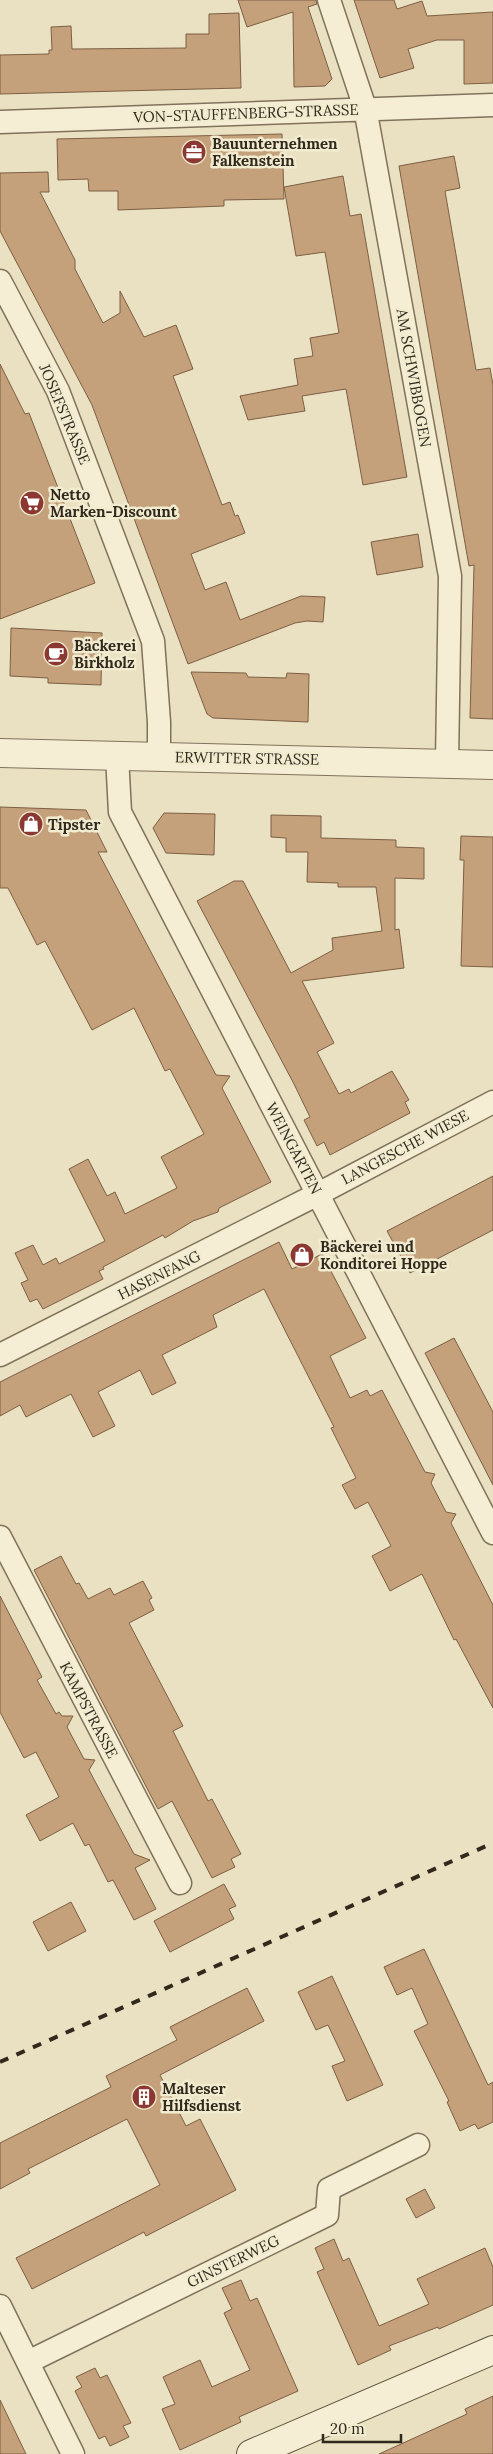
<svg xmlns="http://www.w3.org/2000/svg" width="493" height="2454" font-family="Lora,serif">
	<rect width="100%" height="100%" fill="#e9e1c1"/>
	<path fill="#c4a07b" stroke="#7d5f43" d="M 238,0 L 316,0 L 317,4 L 308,7 L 332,79 L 325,86 L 294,87 L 293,12 L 247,27 Z
		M 354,0 L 394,0 L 397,9 L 422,1 L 427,16 L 493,12 L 493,83 L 464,84 L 464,40 L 437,40 L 408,49 L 414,68 L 380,78 Z
		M 239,13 L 241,88 L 0,94 L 0,55 L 49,54 L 49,50 L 52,50 L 51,27 L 71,26 L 72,49 L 186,48 L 186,34 L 209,34 L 209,14 Z
		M 282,134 L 284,199 L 224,200 L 224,206 L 118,210 L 118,191 L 89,191 L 88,179 L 58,180 L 57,139 Z
		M 454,156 L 460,188 L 445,191 L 476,370 L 490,368 L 493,385 L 493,719 L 470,718 L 474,565 L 469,566 L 399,166 Z
		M 48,172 L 49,192 L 40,192 L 75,260 L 75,269 L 103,323 L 120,313 L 120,291 L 144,337 L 176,325 L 193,369 L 173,376 L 222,505 L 230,502 L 235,516 L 238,515 L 245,533 L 191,554 L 205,590 L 226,582 L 240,620 L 301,596 L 325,597 L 323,622 L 307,621 L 295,623 L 188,664 L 92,405 L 0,231 L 0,173 Z
		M 343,176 L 350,216 L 361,214 L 407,477 L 363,485 L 346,389 L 302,396 L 305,411 L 248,420 L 240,396 L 298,385 L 294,359 L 313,356 L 310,338 L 339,333 L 325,252 L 296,256 L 284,187 Z
		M 0,364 L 25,414 L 29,413 L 95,583 L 0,619 Z
		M 418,534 L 423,567 L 377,575 L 371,542 Z
		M 11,628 L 102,633 L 101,685 L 48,683 L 48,678 L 10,676 Z
		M 191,672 L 246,673 L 248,677 L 286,678 L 287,673 L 309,674 L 308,722 L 213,718 L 207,714 Z
		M 0,807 L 86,810 L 107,852 L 98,852 L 216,1075 L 230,1076 L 222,1088 L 271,1182 L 219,1208 L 218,1212 L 193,1221 L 165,1238 L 163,1235 L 103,1267 L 104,1269 L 99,1271 L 103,1279 L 43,1309 L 37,1299 L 30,1302 L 21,1283 L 28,1280 L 15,1253 L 33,1245 L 43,1265 L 56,1258 L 59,1264 L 105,1241 L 69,1169 L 88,1159 L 107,1196 L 115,1192 L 125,1214 L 177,1188 L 161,1157 L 204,1134 L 170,1069 L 165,1071 L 134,1008 L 92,1030 L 45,941 L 37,945 L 8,888 L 0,888 Z
		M 164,813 L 215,814 L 214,855 L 166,853 L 153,828 Z
		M 271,815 L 321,816 L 321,838 L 396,840 L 396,847 L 424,848 L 424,879 L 395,878 L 395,930 L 399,929 L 404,968 L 302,981 L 334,1043 L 317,1052 L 339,1094 L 349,1089 L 351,1093 L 392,1071 L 409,1100 L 405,1102 L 410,1113 L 330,1155 L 324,1142 L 317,1146 L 304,1120 L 310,1117 L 294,1084 L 197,901 L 234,881 L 243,881 L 291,973 L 333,950 L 332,938 L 382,931 L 376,887 L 338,887 L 338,883 L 307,882 L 308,852 L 286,852 L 286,838 L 271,837 Z
		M 461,836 L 493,837 L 493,967 L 461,966 L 464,860 L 460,860 Z
		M 493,1176 L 493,1230 L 410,1273 L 387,1231 Z
		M 279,1242 L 292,1269 L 322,1254 L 366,1338 L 330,1356 L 350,1398 L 367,1390 L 370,1396 L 382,1390 L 425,1472 L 435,1474 L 431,1483 L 446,1512 L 456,1514 L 451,1523 L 493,1605 L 493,1708 L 456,1639 L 454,1640 L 422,1574 L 390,1591 L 372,1556 L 391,1546 L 368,1502 L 355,1509 L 342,1485 L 356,1478 L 331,1428 L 334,1427 L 264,1289 L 213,1315 L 217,1327 L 162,1355 L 176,1383 L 152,1395 L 140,1370 L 98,1392 L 115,1426 L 93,1437 L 71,1394 L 26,1417 L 20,1405 L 0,1416 L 0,1382 Z
		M 454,1338 L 493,1412 L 493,1485 L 425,1353 Z
		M 61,1556 L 76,1584 L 79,1583 L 88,1599 L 110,1588 L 114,1595 L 143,1581 L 152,1598 L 149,1600 L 154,1610 L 129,1623 L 183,1726 L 173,1731 L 208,1801 L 212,1799 L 241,1854 L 231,1859 L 235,1867 L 212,1878 L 172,1801 L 158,1809 L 151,1796 L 34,1570 Z
		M 0,1596 L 42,1677 L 37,1680 L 56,1714 L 59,1712 L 62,1716 L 73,1716 L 67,1727 L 84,1759 L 95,1760 L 89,1770 L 134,1854 L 150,1860 L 135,1868 L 156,1909 L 134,1920 L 113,1880 L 108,1882 L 89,1844 L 85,1846 L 73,1823 L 40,1841 L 26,1815 L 59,1797 L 36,1752 L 24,1758 L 0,1712 Z
		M 224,1884 L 236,1906 L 229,1909 L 234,1919 L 170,1952 L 154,1921 Z
		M 71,1902 L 86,1931 L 48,1951 L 33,1922 Z
		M 424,1949 L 488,2085 L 493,2082 L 493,2122 L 478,2129 L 475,2124 L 460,2131 L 447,2102 L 449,2101 L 414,2031 L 428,2024 L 412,1988 L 397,1995 L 384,1967 Z
		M 332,1976 L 383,2085 L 347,2101 L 332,2066 L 345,2061 L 328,2025 L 316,2030 L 298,1992 Z
		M 247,1988 L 264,2021 L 160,2075 L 186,2126 L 200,2119 L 236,2190 L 146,2236 L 144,2232 L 32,2289 L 16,2258 L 160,2185 L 127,2119 L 28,2169 L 30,2173 L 0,2189 L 0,2143 L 111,2087 L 106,2076 L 177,2040 L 170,2027 Z
		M 425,2189 L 435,2208 L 416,2218 L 406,2199 Z
		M 334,2239 L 343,2261 L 349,2258 L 379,2326 L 429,2304 L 417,2279 L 485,2248 L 493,2267 L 493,2305 L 439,2329 L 438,2327 L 389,2346 L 391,2350 L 358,2365 L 317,2272 L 324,2269 L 315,2248 Z
		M 241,2280 L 250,2301 L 257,2298 L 298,2391 L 239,2417 L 241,2422 L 180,2450 L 162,2409 L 175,2404 L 163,2377 L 200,2360 L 212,2387 L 250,2370 L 224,2313 L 232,2309 L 222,2288 Z
		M 95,2368 L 100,2378 L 107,2375 L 131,2423 L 123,2426 L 129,2437 L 110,2446 L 105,2436 L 99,2439 L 75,2391 L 82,2387 L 76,2377 Z
		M 493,2396 L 493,2454 L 379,2454 L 467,2414 L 465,2409 Z
		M 0,2400 L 26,2454 L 0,2454 Z"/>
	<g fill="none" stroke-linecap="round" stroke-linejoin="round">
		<defs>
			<path id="minor" d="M 329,0 L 365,108 L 450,576 L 447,762
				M 0,122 L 493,105
				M 0,281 L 58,391 L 153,641 L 159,722 L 159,756
				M 117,756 L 120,812 L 493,1533
				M 0,1355 L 318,1194 L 493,1102
				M 0,1537 L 180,1883
				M 0,2306 L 73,2454
				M 28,2362 L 327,2215 L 329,2189 L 418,2145"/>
			<path id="tertiary" d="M 0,753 L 493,765"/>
			<path id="secondary" d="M 251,2454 L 493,2350"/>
		</defs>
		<use href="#minor" stroke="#81725b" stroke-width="25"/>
		<use href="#tertiary" stroke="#81725b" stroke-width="30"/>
		<use href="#secondary" stroke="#62533e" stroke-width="30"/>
		<use href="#minor" stroke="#f5eed4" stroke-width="22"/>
		<use href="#tertiary" stroke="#f5eed4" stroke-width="28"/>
		<use href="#secondary" stroke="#f5eed4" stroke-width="28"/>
		<path stroke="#32291d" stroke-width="4" stroke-dasharray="9 9" stroke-linecap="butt" d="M 0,2062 L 493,1843"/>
	</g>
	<defs>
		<symbol id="office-disc" viewBox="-11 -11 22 22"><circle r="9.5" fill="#8a3831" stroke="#f1ebd0"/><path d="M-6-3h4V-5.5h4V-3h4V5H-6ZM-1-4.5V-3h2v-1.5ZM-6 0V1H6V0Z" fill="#fff"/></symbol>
		<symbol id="supermarket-disc" viewBox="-11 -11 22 22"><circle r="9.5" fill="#8a3831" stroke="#f1ebd0"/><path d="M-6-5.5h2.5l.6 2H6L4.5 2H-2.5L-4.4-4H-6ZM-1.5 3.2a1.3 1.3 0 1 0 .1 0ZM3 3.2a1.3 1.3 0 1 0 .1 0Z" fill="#fff"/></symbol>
		<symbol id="cafe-disc" viewBox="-11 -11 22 22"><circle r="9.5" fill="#8a3831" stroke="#f1ebd0"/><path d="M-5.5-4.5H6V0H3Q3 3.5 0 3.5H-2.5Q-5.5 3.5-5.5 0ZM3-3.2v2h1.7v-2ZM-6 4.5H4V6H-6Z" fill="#fff"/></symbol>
		<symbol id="shop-disc" viewBox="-11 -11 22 22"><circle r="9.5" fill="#8a3831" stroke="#f1ebd0"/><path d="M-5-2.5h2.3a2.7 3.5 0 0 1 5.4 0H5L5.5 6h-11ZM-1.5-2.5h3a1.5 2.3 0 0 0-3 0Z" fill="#fff"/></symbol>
		<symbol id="building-disc" viewBox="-11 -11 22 22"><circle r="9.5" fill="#8a3831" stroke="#f1ebd0"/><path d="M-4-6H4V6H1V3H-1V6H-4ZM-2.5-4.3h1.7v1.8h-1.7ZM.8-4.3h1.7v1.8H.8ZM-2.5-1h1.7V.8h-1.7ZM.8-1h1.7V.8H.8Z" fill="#fff"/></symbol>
	</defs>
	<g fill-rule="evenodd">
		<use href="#office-disc" x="180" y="138" width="28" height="28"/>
		<use href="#supermarket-disc" x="18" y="489" width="28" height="28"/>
		<use href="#cafe-disc" x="42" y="640" width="28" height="28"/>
		<use href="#shop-disc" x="17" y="810" width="28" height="28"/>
		<use href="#shop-disc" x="288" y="1241" width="28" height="28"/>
		<use href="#building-disc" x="130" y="2083" width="28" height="28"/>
	</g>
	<g text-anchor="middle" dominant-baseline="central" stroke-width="5" stroke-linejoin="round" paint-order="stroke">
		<g font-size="15" fill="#32291d" stroke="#f1ebd0">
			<text transform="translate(246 113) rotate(-2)">VON-STAUFFENBERG-STRASSE</text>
			<text transform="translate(414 378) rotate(80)">AM SCHWIBBOGEN</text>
			<text transform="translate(65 414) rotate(67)">JOSEFSTRASSE</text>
			<text transform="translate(247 758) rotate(1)">ERWITTER STRASSE</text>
			<text transform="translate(405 1147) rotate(-28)">LANGESCHE WIESE</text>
			<text transform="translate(294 1148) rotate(62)">WEINGARTEN</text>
			<text transform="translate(159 1275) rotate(-27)">HASENFANG</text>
			<text transform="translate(89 1710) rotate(62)">KAMPSTRASSE</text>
			<text transform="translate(233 2261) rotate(-26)">GINSTERWEG</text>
		</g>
		<g font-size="15" font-weight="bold" fill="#32291d" stroke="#f1ebd0" text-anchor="start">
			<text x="212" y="143">Bauunternehmen<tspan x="212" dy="17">Falkenstein</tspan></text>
			<text x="50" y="494">Netto<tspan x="50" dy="17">Marken-Discount</tspan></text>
			<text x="74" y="645">Bäckerei<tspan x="74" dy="17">Birkholz</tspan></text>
			<text x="48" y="824">Tipster</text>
			<text x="320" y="1246">Bäckerei und<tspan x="320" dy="17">Konditorei Hoppe</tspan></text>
			<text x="162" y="2088">Malteser<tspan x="162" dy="17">Hilfsdienst</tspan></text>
		</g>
	</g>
	<path d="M323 2434v8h78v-8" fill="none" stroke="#32291d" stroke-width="2.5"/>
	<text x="330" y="2434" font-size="15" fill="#32291d" stroke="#f1ebd0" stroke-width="4" paint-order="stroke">20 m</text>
</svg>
